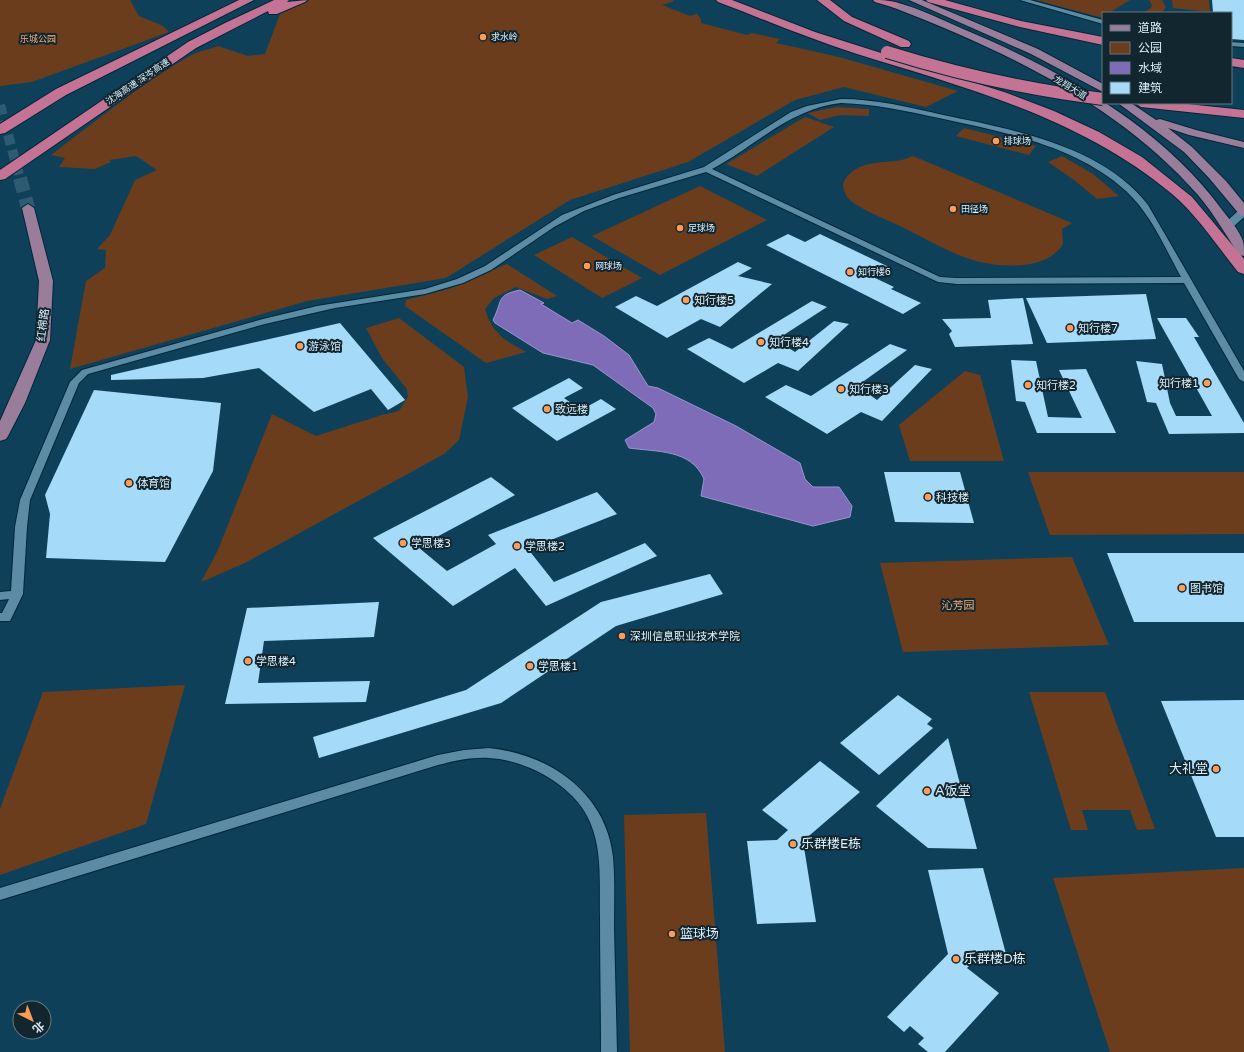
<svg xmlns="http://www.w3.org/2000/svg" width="1244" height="1052" font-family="'Varela Round','Noto Sans SC',sans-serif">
	<rect width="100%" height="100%" fill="#0e4159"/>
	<path fill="#6b3d1d" d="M 0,0 L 130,0 L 139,16 L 163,26 L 169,32 L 32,82 L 0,86 Z
		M 310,0 L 673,0 L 674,1 L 662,5 L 690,16 L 697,14 L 701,19 L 701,23 L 747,35 L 752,33 L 780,39 L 776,43 L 839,57 L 958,91 L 926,107 L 844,87 L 795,100 L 688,162 L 570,200 L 446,278 L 307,301 L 70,369 L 86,281 L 105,268 L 106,250 L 97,249 L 110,235 L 135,180 L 157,170 L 136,156 L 109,160 L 111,162 L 95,169 L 59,167 L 65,158 L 51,155 C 95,122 143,82 190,56 C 200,50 209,50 218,46 L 248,56 L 265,54 L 280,14 Z
		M 1036,0 L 1130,0 L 1109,13 L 1103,13 L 1103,18 Z
		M 1149,0 L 1162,0 L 1166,7 L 1162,13 L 1143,13 L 1151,8 L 1152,5 Z
		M 1172,0 L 1209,0 L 1210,12 L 1173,8 Z
		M 837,107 L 869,109 L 869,116 L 840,115 L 820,120 L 808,113 Z
		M 805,117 L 834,127 L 757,176 L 726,164 Z
		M 964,128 L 1036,146 L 1029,155 L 956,136 Z
		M 913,156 L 1072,223 L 1062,229 L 1063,244 C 1047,271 1000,268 973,260 C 947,252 923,237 898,225 C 887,220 855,207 848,198 C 844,193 842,186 844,181 C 860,155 891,167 913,156 Z
		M 1062,156 L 1093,174 L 1119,196 L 1097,199 L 1074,180 L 1048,162 Z
		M 700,186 L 767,220 L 660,275 L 592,236 Z
		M 572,237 L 642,278 L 602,298 L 534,255 Z
		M 507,264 L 557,296 L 547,299 L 516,287 L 494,298 L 485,309 C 492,333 505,341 526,352 L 486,363 L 405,306 L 406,300 L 452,288 Z
		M 399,318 L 464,367 L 468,397 L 459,440 L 444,454 L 245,563 L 201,582 L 218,550 L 272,414 L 316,436 L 382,415 L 399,411 L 408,397 L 407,389 L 382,358 L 366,328 Z
		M 965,371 L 980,375 L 1004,461 L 910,461 L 899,425 Z
		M 1028,472 L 1244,472 L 1244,534 L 1050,535 Z
		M 1072,557 L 1109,645 L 903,652 L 880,563 Z
		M 185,685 L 146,824 L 0,875 L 0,809 L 43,692 Z
		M 1029,692 L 1105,692 L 1155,829 L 1137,830 L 1130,810 L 1082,810 L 1088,830 L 1071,830 Z
		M 706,813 L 725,1052 L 630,1052 L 624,815 Z
		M 1244,868 L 1244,1052 L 1110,1052 L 1053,878 Z"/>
	<path fill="#7e6cb8" stroke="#9a94cc" d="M 520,290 L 544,303 L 541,304 L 572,323 L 578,320 L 604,336 L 629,355 L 648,386 L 658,388 L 736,426 L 800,463 L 805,479 L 813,487 L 839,487 L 852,506 L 850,517 L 813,526 L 701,496 L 704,479 C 691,449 657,452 629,448 L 625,440 L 654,422 L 656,414 L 653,408 L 593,365 L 543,353 L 495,323 L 493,320 C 503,300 496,295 520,290 Z"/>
	<path fill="#a5daf9" d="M 1212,0 L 1244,0 L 1244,40 L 1231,39 L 1231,13 L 1213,12 Z
		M 788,234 L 805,242 L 820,234 L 889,267 L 873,277 L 894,287 L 891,289 L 921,303 L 903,314 L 766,245 Z
		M 738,262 L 752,268 L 738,276 L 772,284 L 720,327 L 701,319 L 667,338 L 615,307 L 636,296 L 657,306 Z
		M 1146,294 L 1156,339 L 1047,343 L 1026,298 Z
		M 1023,298 L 1033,344 L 955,347 L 949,334 L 952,331 L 942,319 L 991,318 L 988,300 Z
		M 812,301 L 827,307 L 776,340 L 795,352 L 834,321 L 849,324 L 798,371 L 778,363 L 744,383 L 687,349 L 709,338 L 732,349 Z
		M 1157,318 L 1186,318 L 1199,337 L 1194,337 L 1244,423 L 1244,433 L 1169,434 L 1156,403 L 1147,402 L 1136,361 L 1162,364 L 1170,403 L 1176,416 L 1212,416 Z
		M 340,323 L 405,400 L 388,410 L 371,389 L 314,412 L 259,368 L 203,378 L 111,380 L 111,375 Z
		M 890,344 L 907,350 L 857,386 L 877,400 L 915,365 L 932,369 L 882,421 L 861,412 L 827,434 L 765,397 L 786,385 L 811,396 Z
		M 1011,360 L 1036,361 L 1048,417 L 1082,418 L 1059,370 L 1086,369 L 1116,433 L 1037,433 L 1025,402 L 1016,401 Z
		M 569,378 L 583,388 L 564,398 L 581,410 L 601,399 L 616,409 L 557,441 L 512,408 Z
		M 94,390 L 221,403 L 213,471 L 165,562 L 46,558 L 50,514 L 45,495 Z
		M 884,472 L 960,472 L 974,523 L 895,522 Z
		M 491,477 L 515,495 L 418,547 L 447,571 L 496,544 L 488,535 L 597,492 L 617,514 L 528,549 L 554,582 L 645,543 L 657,556 L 546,606 L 515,568 L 453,606 L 373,538 Z
		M 1107,553 L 1244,553 L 1244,622 L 1134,622 Z
		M 710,574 L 723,594 L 616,626 L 501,703 L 319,758 L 313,737 L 466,690 L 601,602 Z
		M 379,602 L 374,637 L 264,641 L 258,683 L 370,681 L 366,702 L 225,704 L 247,608 Z
		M 898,695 L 932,719 L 927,724 L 933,728 L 879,775 L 840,743 Z
		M 1244,700 L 1244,837 L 1216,837 L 1161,701 Z
		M 948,738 L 977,849 L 928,848 L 876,806 Z
		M 820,761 L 860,792 L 803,841 L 816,922 L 757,924 L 747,841 L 777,840 L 788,830 L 762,810 Z
		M 983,868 L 1006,954 L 969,955 L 971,964 L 967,968 L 999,993 L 945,1052 L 928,1052 L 918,1044 L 924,1038 L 910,1026 L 904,1032 L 887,1017 L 948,954 L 928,870 Z"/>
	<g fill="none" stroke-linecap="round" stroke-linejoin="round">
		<path stroke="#2d5b71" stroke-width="10" stroke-dasharray="10 5.5" stroke-linecap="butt" d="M 0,105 L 20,179"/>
		<path stroke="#2d5b71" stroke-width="14" stroke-dasharray="14 7" stroke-linecap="butt" d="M 20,178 L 28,208"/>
		<defs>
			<path id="minor" d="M 1020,0 L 1030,0 L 1103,20 L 1103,24 Z
				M 1231,42 L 1244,43 L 1244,47 L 1231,46 Z
				M 841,99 C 875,99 909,107 943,115 C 1011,129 1103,146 1148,205 L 1244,371 L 1244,382 L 1239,379 L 1184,283 L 957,284 L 938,282 L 706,172 L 619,198 L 584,211 L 554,227 L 491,270 L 463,283 L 425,294 L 335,308 L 265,324 L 88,374 L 79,383 L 30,500 L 27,527 L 23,594 L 10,621 L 0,621 L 0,613 L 2,613 L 9,599 L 0,600 L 0,592 L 11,591 L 15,527 L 20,500 L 70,382 L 82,370 L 263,319 L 317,306 L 425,289 L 457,279 L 485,266 L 562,215 L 613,195 L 704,167 L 791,112 L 807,106 ZM 841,103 C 874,104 906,111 939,118 C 1003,132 1076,145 1126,191 C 1151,214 1165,248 1181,277 L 957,278 L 940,277 L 712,169 C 756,146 789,109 841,103 Z
				M 489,748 C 550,754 606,793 613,857 C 615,880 614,904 614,927 C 615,969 616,1010 617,1052 L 601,1052 C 601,1007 600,963 600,918 C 599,887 603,852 590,822 C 575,786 527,760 489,758 C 472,757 454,761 438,765 L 0,900 L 0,888 L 438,755 L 464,750 Z"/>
			<path id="tertiary" d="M 1244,208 L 1244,217 L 1232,228 L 1224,228 L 1223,226 L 1224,224 L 1240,209 Z"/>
			<path id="primary" d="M 909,0 L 922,0 L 1038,49 L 1103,84 L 1103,92 L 1031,54 Z
				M 895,2 C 918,8 941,19 963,29 C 1057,68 1162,126 1223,211 C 1230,220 1239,230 1243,241 C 1244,245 1244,251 1244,256 L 1239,255 C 1226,235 1214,214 1198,195 C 1117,103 1003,50 892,7 L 890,5 L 892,3 Z
				M 1118,103 L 1131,103 L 1156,120 L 1160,119 L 1196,130 L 1244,142 L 1244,148 L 1189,135 L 1168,128 L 1192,147 L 1226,181 L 1244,203 L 1244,216 L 1240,215 L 1209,178 L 1184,152 Z
				M 28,204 L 34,208 L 53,281 L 50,340 L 25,403 L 8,436 L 6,439 L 0,441 L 0,421 L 36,340 L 39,281 L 22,208 Z"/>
			<path id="motorway" d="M 239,0 L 254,0 L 66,95 L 5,133 L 0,134 L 0,124 L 56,89 Z
				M 274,0 L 289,0 L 287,2 L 307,0 L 305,2 L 277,14 L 269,14 L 268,11 L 196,48 L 5,179 L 0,180 L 0,170 L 188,42 L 225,23 Z
				M 716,0 L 732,0 L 815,32 L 1007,93 L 1054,111 L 1099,132 L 1142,157 L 1192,197 L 1244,259 L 1244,274 L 1238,272 C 1217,246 1198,216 1172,194 C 1080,117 966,88 854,53 C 807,38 763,19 718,2 Z
				M 817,0 L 830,0 L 852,17 L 909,41 L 911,44 L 909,47 L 901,47 L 844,21 Z
				M 873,0 C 882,0 894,0 901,5 L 895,8 L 875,2 Z
				M 926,0 L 945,0 L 1021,21 L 1103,37 L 1103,45 L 1020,27 L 928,2 Z
				M 1231,58 L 1244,60 L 1244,68 L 1231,66 Z
				M 1135,103 L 1178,103 L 1244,110 L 1244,118 L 1141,107 Z"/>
		</defs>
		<use href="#minor" stroke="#012738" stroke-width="2"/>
		<use href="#tertiary" stroke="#012738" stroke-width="2"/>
		<use href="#primary" stroke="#012738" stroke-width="2"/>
		<use href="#motorway" stroke="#012738" stroke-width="2"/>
		<use href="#minor" fill="#5b8ba5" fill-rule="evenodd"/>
		<use href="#tertiary" fill="#5b8ba5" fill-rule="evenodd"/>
		<use href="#primary" fill="#9a7d9b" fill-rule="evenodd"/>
		<use href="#motorway" fill="#c47395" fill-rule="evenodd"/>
		<defs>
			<path id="motorway-bridge" d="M 887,52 C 958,74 1029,90 1103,99"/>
		</defs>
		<use href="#motorway-bridge" stroke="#012738" stroke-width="14" stroke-linecap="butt"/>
		<use href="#motorway-bridge" stroke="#c47395" stroke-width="12"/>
	</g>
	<g fill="#fe9c57" stroke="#122630" stroke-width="1.5">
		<circle cx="483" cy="37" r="4"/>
		<circle cx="996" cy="141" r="4"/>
		<circle cx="953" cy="209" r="4"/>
		<circle cx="680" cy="228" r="4"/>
		<circle cx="587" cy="266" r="4"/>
		<circle cx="850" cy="272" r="4"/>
		<circle cx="686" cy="300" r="4"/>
		<circle cx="1070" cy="328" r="4"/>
		<circle cx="761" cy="342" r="4"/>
		<circle cx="300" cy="346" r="4"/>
		<circle cx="1207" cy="383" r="4"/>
		<circle cx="1028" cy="385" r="4"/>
		<circle cx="841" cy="389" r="4"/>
		<circle cx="547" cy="409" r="4"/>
		<circle cx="129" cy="483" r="4"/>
		<circle cx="928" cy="497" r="4"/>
		<circle cx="403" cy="543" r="4"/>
		<circle cx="517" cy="546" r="4"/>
		<circle cx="1182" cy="588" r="4"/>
		<circle cx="622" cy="636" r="4"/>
		<circle cx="248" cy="661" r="4"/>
		<circle cx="530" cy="666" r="4"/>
		<circle cx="1216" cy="769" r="4"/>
		<circle cx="927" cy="791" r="4"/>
		<circle cx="793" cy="844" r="4"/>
		<circle cx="672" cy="934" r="4"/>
		<circle cx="956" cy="959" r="4"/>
	</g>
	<g text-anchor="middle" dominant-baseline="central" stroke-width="4" stroke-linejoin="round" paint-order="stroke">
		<g font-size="9" fill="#dcf0fc" stroke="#122630" text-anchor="start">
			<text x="491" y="37">求水岭</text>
			<text x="1004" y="141">排球场</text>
			<text x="961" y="209">田径场</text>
			<text x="688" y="228">足球场</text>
			<text x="595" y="266">网球场</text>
			<text x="858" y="272">知行楼6</text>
		</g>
		<g font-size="9" fill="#fcac77" stroke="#122630">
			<text x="38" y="39">乐城公园</text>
		</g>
		<g font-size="9" fill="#dcf0fc" stroke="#122630">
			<text transform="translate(138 82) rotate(-34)">沈海高速 深岑高速</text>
			<text transform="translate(1070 88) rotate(31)">龙翔大道</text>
		</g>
		<g font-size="11" fill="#dcf0fc" stroke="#122630" text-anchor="start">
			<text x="694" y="300">知行楼5</text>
			<text x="1078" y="328">知行楼7</text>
			<text x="769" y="342">知行楼4</text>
			<text x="308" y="346">游泳馆</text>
			<text x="1199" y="383" text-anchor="end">知行楼1</text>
			<text x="1036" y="385">知行楼2</text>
			<text x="849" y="389">知行楼3</text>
			<text x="555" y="409">致远楼</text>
			<text x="137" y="483">体育馆</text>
			<text x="936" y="497">科技楼</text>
			<text x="411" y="543">学思楼3</text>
			<text x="525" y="546">学思楼2</text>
			<text x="1190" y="588">图书馆</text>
			<text x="630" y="636">深圳信息职业技术学院</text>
			<text x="256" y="661">学思楼4</text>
			<text x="538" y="666">学思楼1</text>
		</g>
		<g font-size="11" fill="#dcf0fc" stroke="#122630">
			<text transform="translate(43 325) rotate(-83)">红棉路</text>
		</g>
		<g font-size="11" fill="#fcac77" stroke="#122630">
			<text x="958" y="605">沁芳园</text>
		</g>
		<g font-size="13" fill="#dcf0fc" stroke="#122630" text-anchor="start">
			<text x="1208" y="769" text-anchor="end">大礼堂</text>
			<text x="935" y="791">A饭堂</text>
			<text x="801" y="844">乐群楼E栋</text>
			<text x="680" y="934">篮球场</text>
			<text x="964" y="959">乐群楼D栋</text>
		</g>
	</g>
	<rect x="1102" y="12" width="130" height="92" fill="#122630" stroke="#637782"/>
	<rect x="1110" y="25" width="20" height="6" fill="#9a7d9b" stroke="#637782"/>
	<text x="1138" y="32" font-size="12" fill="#dcf0fc">道路</text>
	<rect x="1110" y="42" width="20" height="12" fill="#6b3d1d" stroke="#637782"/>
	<text x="1138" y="52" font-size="12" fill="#dcf0fc">公园</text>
	<rect x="1110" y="62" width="20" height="12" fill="#7e6cb8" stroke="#637782"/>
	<text x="1138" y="72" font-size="12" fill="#dcf0fc">水域</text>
	<rect x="1110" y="82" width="20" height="12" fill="#a5daf9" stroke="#637782"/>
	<text x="1138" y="92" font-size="12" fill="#dcf0fc">建筑</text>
	<g transform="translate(32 1020) rotate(138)"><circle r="19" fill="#122630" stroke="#637782"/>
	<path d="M0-3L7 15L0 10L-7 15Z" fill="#fe9c57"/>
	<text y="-6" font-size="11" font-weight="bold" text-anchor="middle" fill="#dcf0fc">北</text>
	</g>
</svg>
